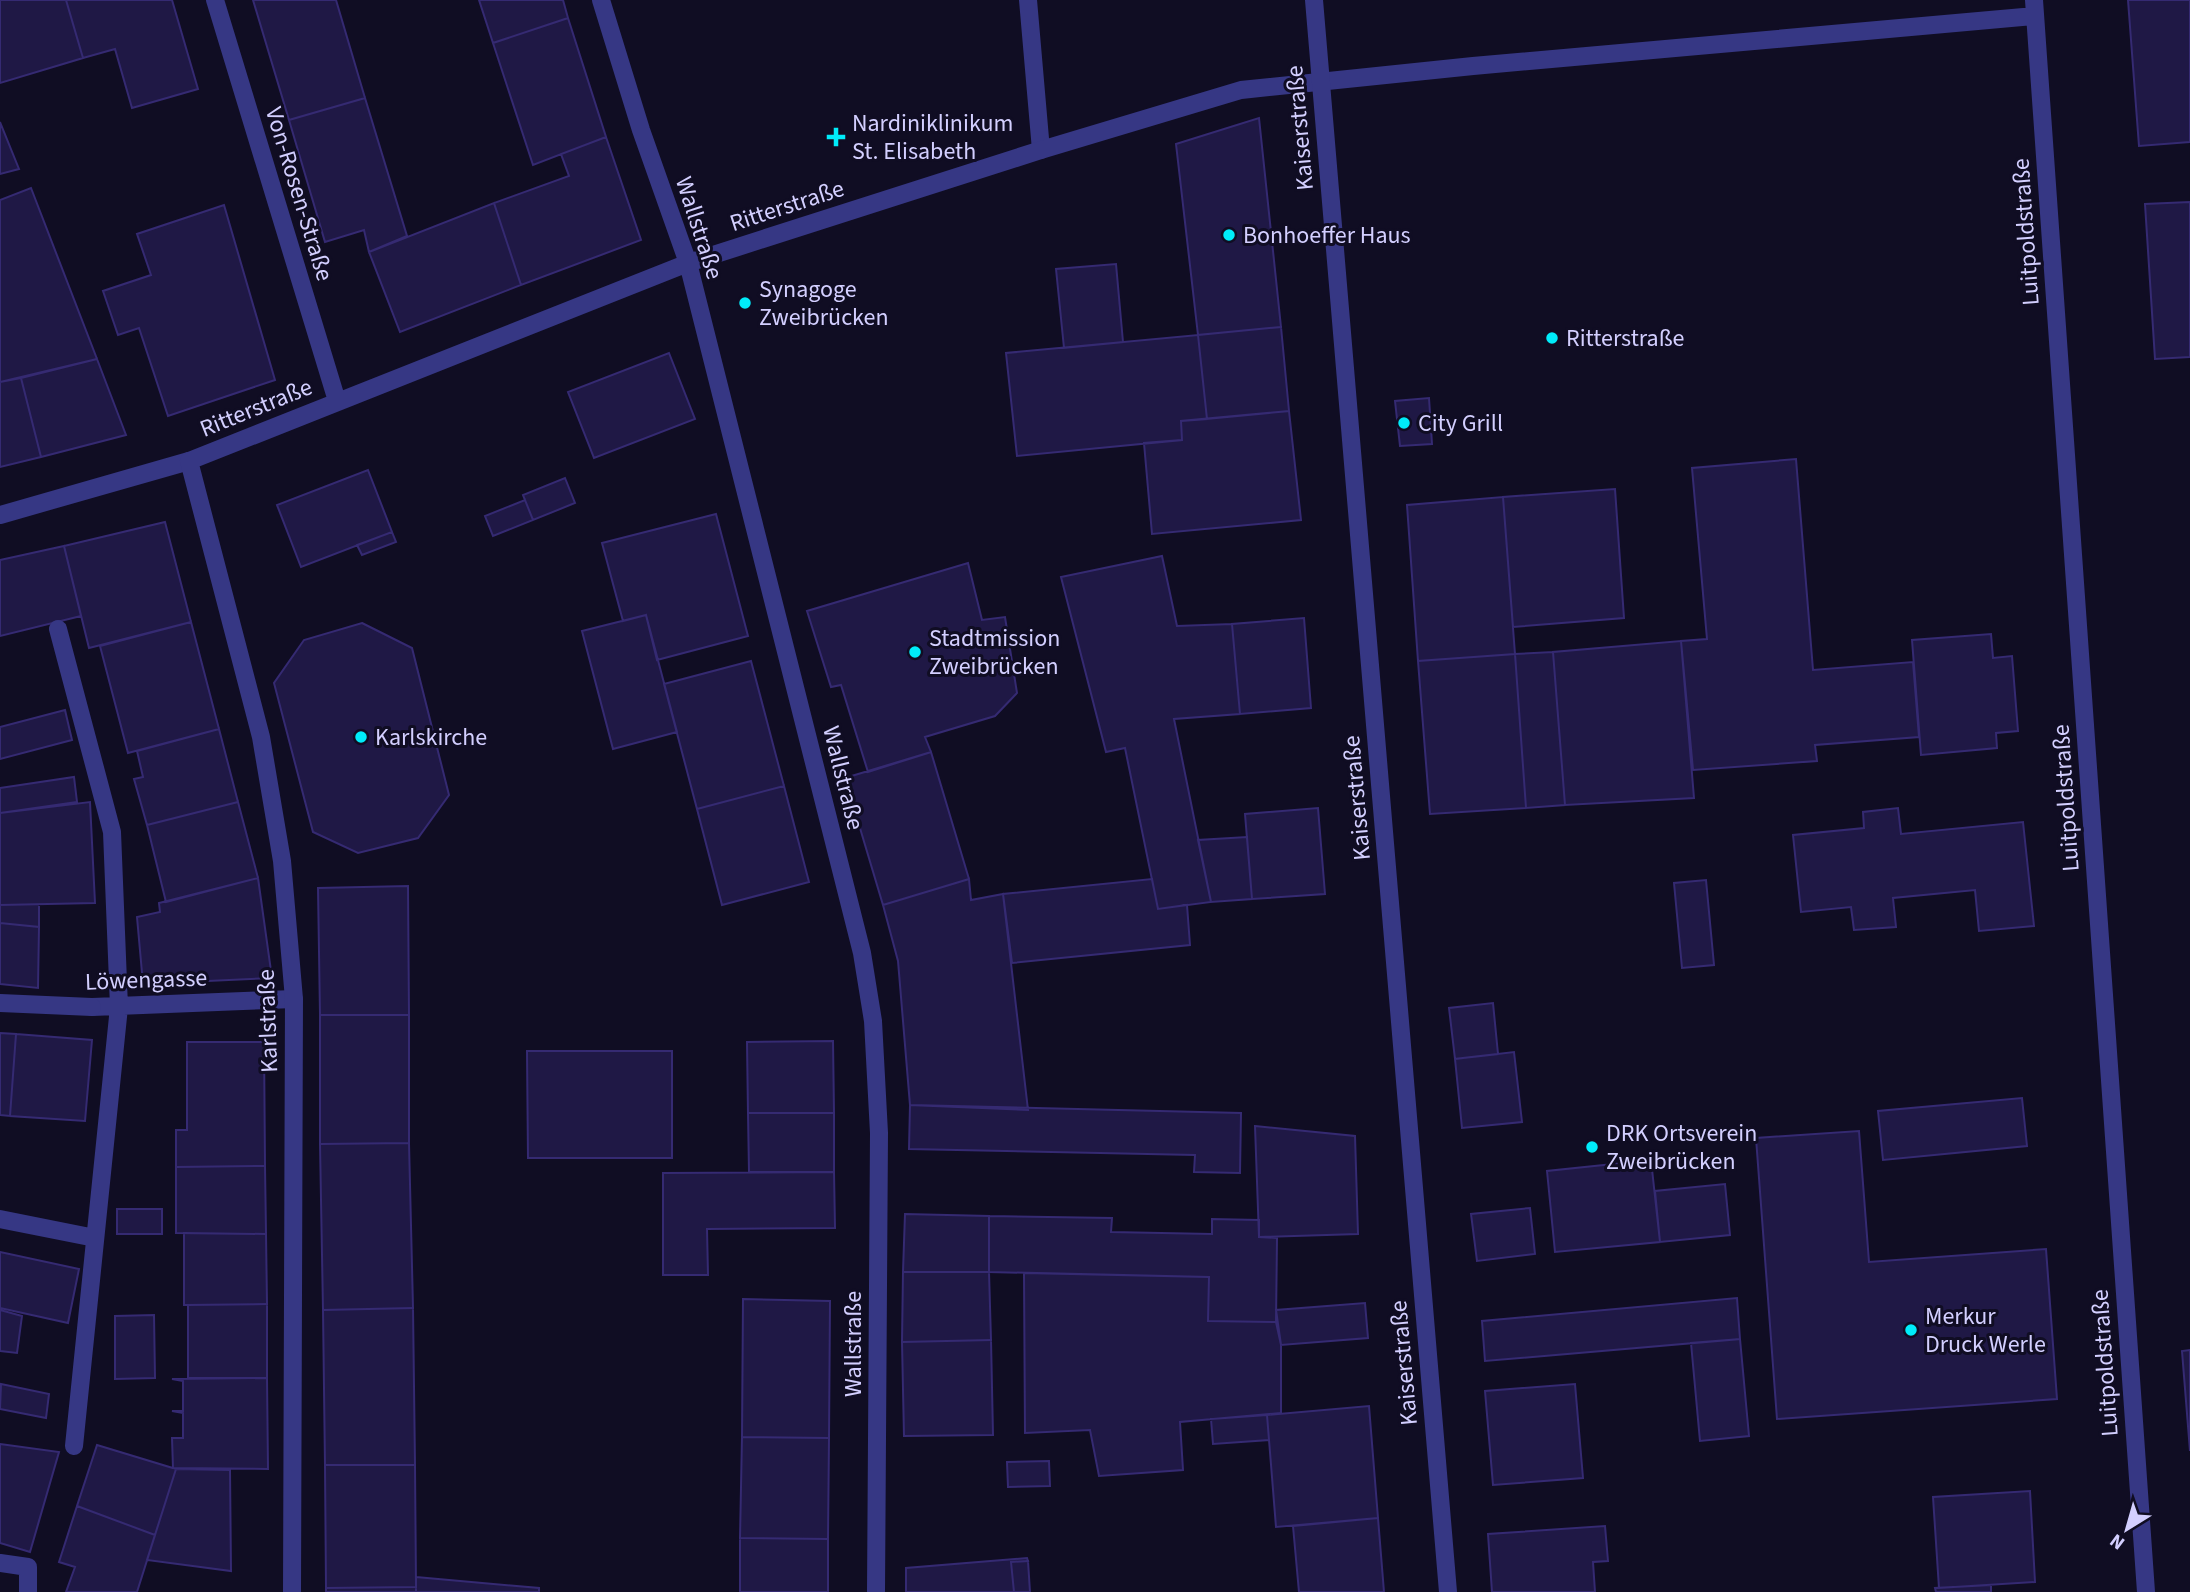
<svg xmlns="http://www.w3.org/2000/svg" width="2190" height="1592" font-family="'Source Sans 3',sans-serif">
	<rect width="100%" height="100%" fill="#100d23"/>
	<path fill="#1f1845" stroke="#352a72" stroke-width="2" d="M 0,0 L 66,0 L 83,58 L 0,83 Z
		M 66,0 L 172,0 L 198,89 L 132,108 L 115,49 L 83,58 Z
		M 253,0 L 336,0 L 365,98 L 289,120 Z
		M 479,0 L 563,0 L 568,18 L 493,43 Z
		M 2128,0 L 2190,0 L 2190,142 L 2139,146 Z
		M 568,18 L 606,137 L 533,165 L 493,43 Z
		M 365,98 L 407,236 L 369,252 L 364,230 L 325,242 L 289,120 Z
		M 1259,118 L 1281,327 L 1198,335 L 1176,144 Z
		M 0,122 L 19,169 L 0,174 Z
		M 606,137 L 641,240 L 521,285 L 494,203 L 569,176 L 561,154 Z
		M 31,188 L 97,359 L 0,382 L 0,200 Z
		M 2190,202 L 2190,357 L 2155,359 L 2145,204 Z
		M 494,203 L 521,285 L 400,332 L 369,252 Z
		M 224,205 L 275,380 L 168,416 L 139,328 L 118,335 L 103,291 L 151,275 L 137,234 Z
		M 1116,264 L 1123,342 L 1064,348 L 1056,269 Z
		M 1281,327 L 1289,411 L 1207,419 L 1198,335 Z
		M 1198,335 L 1207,419 L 1181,421 L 1182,440 L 1017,456 L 1006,353 Z
		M 669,353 L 695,419 L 594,458 L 568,392 Z
		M 97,359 L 126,435 L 41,457 L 21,378 Z
		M 21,378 L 41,457 L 0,467 L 0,382 Z
		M 1429,398 L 1432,444 L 1400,446 L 1395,401 Z
		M 1289,411 L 1301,520 L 1152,534 L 1144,443 L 1182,440 L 1181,421 Z
		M 1796,459 L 1813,670 L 1913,662 L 1919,737 L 1815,745 L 1817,761 L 1693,770 L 1681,641 L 1707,639 L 1692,468 Z
		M 368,470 L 392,532 L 301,567 L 277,505 Z
		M 565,478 L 575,503 L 533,520 L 523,495 Z
		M 1615,489 L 1624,618 L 1513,627 L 1503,497 Z
		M 1503,497 L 1515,654 L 1418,661 L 1407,505 Z
		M 525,500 L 533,520 L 493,536 L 485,516 Z
		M 716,514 L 748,636 L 657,660 L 646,615 L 623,621 L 602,543 Z
		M 165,522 L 191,622 L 89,648 L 64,546 Z
		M 392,532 L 396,542 L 362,555 L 357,545 Z
		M 64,546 L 81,616 L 0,636 L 0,560 Z
		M 1162,556 L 1177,626 L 1232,624 L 1240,714 L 1174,719 L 1211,902 L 1158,909 L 1125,748 L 1106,752 L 1061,577 Z
		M 968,563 L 982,620 L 1005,617 L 1017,693 L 995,716 L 925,737 L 931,752 L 868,772 L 841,685 L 831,687 L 807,611 Z
		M 646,615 L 677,732 L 613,749 L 582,631 Z
		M 1304,618 L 1311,708 L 1240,714 L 1232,624 Z
		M 191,622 L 219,729 L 128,753 L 100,646 Z
		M 362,623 L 412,648 L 449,795 L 418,838 L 358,853 L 313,832 L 274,683 L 304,640 Z
		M 1991,634 L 1993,658 L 2012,656 L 2018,731 L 1996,733 L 1997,748 L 1921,755 L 1912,640 Z
		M 1681,641 L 1694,798 L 1565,805 L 1553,652 Z
		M 1553,652 L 1565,805 L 1526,808 L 1515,654 Z
		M 1515,654 L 1526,808 L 1430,814 L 1418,661 Z
		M 751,661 L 784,786 L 697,809 L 664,684 Z
		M 65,710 L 72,740 L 0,759 L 0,727 Z
		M 219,729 L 238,802 L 147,825 L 134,779 L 143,777 L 137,751 Z
		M 931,752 L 969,879 L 883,905 L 845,778 Z
		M 74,777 L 77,802 L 0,813 L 0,788 Z
		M 784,786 L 809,882 L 722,905 L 697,809 Z
		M 90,802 L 95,903 L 0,905 L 0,813 Z
		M 238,802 L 258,878 L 166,902 L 147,825 Z
		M 1318,808 L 1325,894 L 1252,899 L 1245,814 Z
		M 1898,808 L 1901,834 L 2023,822 L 2034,926 L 1979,931 L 1975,890 L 1893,898 L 1896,927 L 1854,930 L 1851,907 L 1801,912 L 1793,835 L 1864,828 L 1863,812 Z
		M 1247,837 L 1252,899 L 1211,902 L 1198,840 Z
		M 258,878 L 272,978 L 143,984 L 137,917 L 160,912 L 159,903 Z
		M 969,879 L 971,900 L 1003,894 L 1028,1110 L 910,1105 L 898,961 L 883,905 Z
		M 1152,879 L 1158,909 L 1187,905 L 1190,945 L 1012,963 L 1003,894 Z
		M 1706,880 L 1714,965 L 1682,968 L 1674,883 Z
		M 408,886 L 409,1015 L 320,1015 L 318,888 Z
		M 0,905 L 39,905 L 39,927 L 0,923 Z
		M 0,923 L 39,927 L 38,988 L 0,984 Z
		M 1493,1003 L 1498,1054 L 1455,1059 L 1449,1008 Z
		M 320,1015 L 409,1015 L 409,1143 L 320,1144 Z
		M 0,1033 L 16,1034 L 10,1116 L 0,1115 Z
		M 16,1034 L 92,1040 L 85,1121 L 10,1116 Z
		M 833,1041 L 834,1113 L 748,1113 L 747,1042 Z
		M 187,1042 L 264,1042 L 265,1166 L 176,1167 L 176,1130 L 187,1130 Z
		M 527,1051 L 672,1051 L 672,1158 L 528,1158 Z
		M 1514,1052 L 1522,1122 L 1462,1128 L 1455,1059 Z
		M 2022,1098 L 2027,1146 L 1883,1160 L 1878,1111 Z
		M 910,1105 L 1241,1113 L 1240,1173 L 1194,1172 L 1195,1155 L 909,1149 Z
		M 748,1113 L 834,1113 L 834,1172 L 749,1172 Z
		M 1255,1126 L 1355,1136 L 1358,1234 L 1259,1237 Z
		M 1859,1131 L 1869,1262 L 2046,1249 L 2057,1399 L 1777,1419 L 1756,1138 Z
		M 409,1143 L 413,1308 L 323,1310 L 320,1144 Z
		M 1651,1160 L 1660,1242 L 1555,1252 L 1547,1171 Z
		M 265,1166 L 266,1234 L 176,1233 L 176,1167 Z
		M 834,1172 L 835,1228 L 707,1229 L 708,1275 L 663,1275 L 663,1173 Z
		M 1725,1184 L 1730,1235 L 1660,1242 L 1655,1191 Z
		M 1530,1208 L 1535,1254 L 1477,1261 L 1471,1214 Z
		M 117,1209 L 162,1209 L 162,1234 L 117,1234 Z
		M 905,1214 L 989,1216 L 989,1272 L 903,1272 Z
		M 989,1216 L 1112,1218 L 1111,1232 L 1212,1234 L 1212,1219 L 1259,1220 L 1259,1237 L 1277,1238 L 1276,1322 L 1208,1321 L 1209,1277 L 989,1272 Z
		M 184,1233 L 266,1234 L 267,1304 L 184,1305 Z
		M 0,1252 L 79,1269 L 68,1323 L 0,1308 Z
		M 903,1272 L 989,1272 L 991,1340 L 902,1342 Z
		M 1024,1273 L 1209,1277 L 1208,1321 L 1276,1322 L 1281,1345 L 1281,1413 L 1180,1422 L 1183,1470 L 1099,1476 L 1090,1430 L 1025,1433 Z
		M 1737,1298 L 1740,1339 L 1485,1361 L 1482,1321 Z
		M 743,1299 L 830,1301 L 829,1438 L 742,1437 Z
		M 1365,1303 L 1368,1338 L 1281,1345 L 1276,1310 Z
		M 267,1304 L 267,1378 L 188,1378 L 188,1305 Z
		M 413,1308 L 415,1465 L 325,1465 L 323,1310 Z
		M 0,1310 L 22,1316 L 17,1353 L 0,1351 Z
		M 154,1315 L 155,1378 L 115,1379 L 115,1316 Z
		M 1740,1339 L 1749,1436 L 1700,1441 L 1691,1343 Z
		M 991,1340 L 993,1435 L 904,1436 L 902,1342 Z
		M 2190,1350 L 2190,1451 L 2182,1351 Z
		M 267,1378 L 268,1469 L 173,1468 L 172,1438 L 183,1438 L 183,1413 L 172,1411 L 183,1411 L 183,1381 L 172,1379 Z
		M 1,1384 L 49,1394 L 46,1418 L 0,1409 Z
		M 1575,1384 L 1583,1478 L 1493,1485 L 1485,1391 Z
		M 1369,1406 L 1378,1518 L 1276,1527 L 1267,1415 Z
		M 1267,1415 L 1269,1440 L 1213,1444 L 1211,1419 Z
		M 742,1437 L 829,1438 L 828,1539 L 740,1538 Z
		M 0,1444 L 59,1452 L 30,1552 L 0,1543 Z
		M 97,1445 L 176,1469 L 155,1535 L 77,1506 Z
		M 1049,1461 L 1050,1486 L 1008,1487 L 1007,1462 Z
		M 325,1465 L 415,1465 L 416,1587 L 326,1588 Z
		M 176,1469 L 230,1470 L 231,1571 L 147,1560 Z
		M 2030,1491 L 2035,1582 L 1939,1588 L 1933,1497 Z
		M 77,1506 L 155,1535 L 137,1592 L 66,1592 L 75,1567 L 59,1562 Z
		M 1378,1518 L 1384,1592 L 1299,1592 L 1293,1526 Z
		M 1605,1526 L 1608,1561 L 1593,1562 L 1595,1592 L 1492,1592 L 1488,1534 Z
		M 740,1538 L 828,1539 L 828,1592 L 740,1592 Z
		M 1027,1558 L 1028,1561 L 1011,1562 L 1014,1592 L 906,1592 L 906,1568 Z
		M 1028,1561 L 1030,1592 L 1014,1592 L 1011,1562 Z
		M 416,1577 L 539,1588 L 539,1592 L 416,1592 Z
		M 1991,1585 L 1991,1592 L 1936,1592 L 1935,1588 Z
		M 416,1587 L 416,1592 L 326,1592 L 326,1588 Z"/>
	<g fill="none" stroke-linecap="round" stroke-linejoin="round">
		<path stroke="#363784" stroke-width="18" d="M 1028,0 L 1041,150
			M 58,629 L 112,832 L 119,1007 L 74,1446
			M 92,1007 L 294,999
			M 0,1219 L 95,1238"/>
		<path stroke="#363784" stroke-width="18" d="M 0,515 L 189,461
			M 0,1003 L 92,1007
			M 0,1563 L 28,1567 L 28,1592"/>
		<path stroke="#363784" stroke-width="18" d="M 215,0 L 337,401
			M 601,0 L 641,130 L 688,263 L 862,953 L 873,1021 L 879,1133 L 876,1592
			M 2034,0 L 2146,1592
			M 292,1592 L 294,999 L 282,861 L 261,737 L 189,461 L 688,263 L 1041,150 L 1241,90 L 1473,66 L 2035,16"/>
		<path stroke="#363784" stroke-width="18" d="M 1314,0 L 1448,1592"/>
	</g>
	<g fill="#00ecfa" stroke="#100d23" stroke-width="2.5">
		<path d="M832.5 126.5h7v7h7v7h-7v7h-7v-7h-7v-7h7z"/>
		<circle cx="1229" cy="235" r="7"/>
		<circle cx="745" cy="303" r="7"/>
		<circle cx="1552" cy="338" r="7"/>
		<circle cx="1404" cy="423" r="7"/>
		<circle cx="915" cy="652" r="7"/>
		<circle cx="361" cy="737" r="7"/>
		<circle cx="1592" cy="1147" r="7"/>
		<circle cx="1911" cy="1330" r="7"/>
	</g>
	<g text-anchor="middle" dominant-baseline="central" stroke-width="6" stroke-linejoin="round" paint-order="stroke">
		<g font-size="24" fill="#d3cfff" stroke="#100d23" text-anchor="start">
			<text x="852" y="123">Nardiniklinikum<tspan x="852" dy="28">St. Elisabeth</tspan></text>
			<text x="1243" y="235">Bonhoeffer Haus</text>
			<text x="759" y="289">Synagoge<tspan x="759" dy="28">Zweibrücken</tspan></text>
			<text x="1566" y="338">Ritterstraße</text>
			<text x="1418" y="423">City Grill</text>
			<text x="929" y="638">Stadtmission<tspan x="929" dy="28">Zweibrücken</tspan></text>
			<text x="375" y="737">Karlskirche</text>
			<text x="1606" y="1133">DRK Ortsverein<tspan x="1606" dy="28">Zweibrücken</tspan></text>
			<text x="1925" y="1316">Merkur<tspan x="1925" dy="28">Druck Werle</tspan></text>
		</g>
		<g font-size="24" fill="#d3cfff" stroke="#100d23">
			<text transform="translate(1300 128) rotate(-95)">Kaiserstraße</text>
			<text transform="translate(299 194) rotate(73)">Von-Rosen-Straße</text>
			<text transform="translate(787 206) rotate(-18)">Ritterstraße</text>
			<text transform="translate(699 228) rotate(72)">Wallstraße</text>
			<text transform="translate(2026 232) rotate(-94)">Luitpoldstraße</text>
			<text transform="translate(256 408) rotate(-22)">Ritterstraße</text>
			<text transform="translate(843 778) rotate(76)">Wallstraße</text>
			<text transform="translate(1357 798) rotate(-95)">Kaiserstraße</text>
			<text transform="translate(2066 798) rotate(-94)">Luitpoldstraße</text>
			<text transform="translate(146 980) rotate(-2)">Löwengasse</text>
			<text transform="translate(268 1021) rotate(-92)">Karlstraße</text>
			<text transform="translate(853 1344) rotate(-90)">Wallstraße</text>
			<text transform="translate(1404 1363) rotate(-95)">Kaiserstraße</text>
			<text transform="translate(2105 1363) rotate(-94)">Luitpoldstraße</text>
		</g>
	</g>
	<g transform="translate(2127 1529) rotate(217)" stroke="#100d23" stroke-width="5" paint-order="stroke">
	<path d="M0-5L12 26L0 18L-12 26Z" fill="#d3cfff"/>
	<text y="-10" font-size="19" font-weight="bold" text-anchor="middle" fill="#d3cfff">N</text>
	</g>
</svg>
